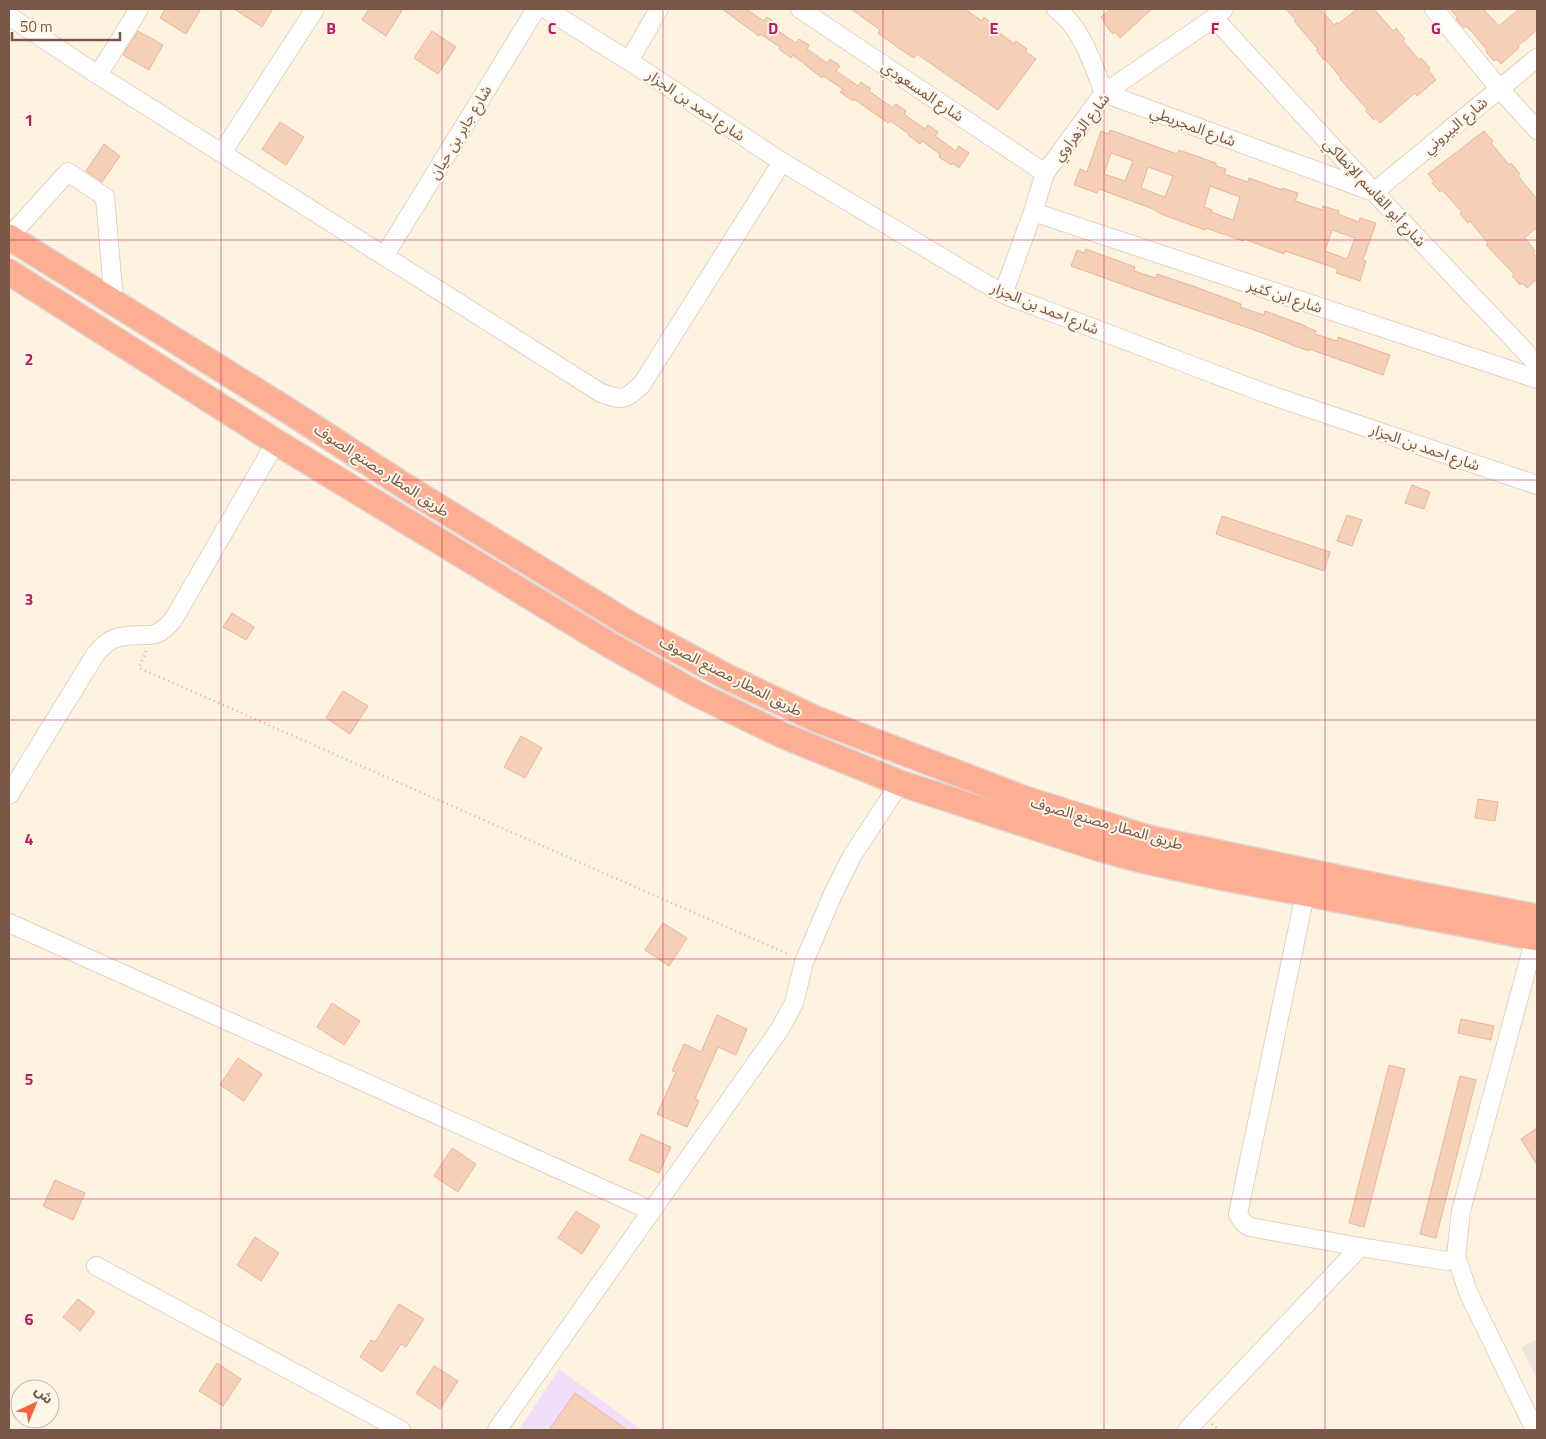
<svg xmlns="http://www.w3.org/2000/svg" width="1546" height="1439" font-family="'Titillium Web','Noto Sans Arabic',sans-serif">
	<rect width="100%" height="100%" fill="#fef3e1"/>
	<path fill="#ede4dd" d="M 1537,1339 L 1537,1379 L 1521,1347 Z"/>
	<path fill="#f0defa" d="M 559,1369 L 642,1430 L 519,1430 Z"/>
	<path fill="#f6cfb7" stroke="#eab596" fill-rule="evenodd" d="M 165,9 L 201,9 L 186,34 L 160,18 Z
		M 234,9 L 273,9 L 262,27 Z
		M 369,9 L 403,9 L 386,36 L 362,20 Z
		M 722,9 L 746,9 L 764,21 L 767,17 L 777,24 L 774,28 L 796,43 L 799,39 L 809,45 L 807,49 L 827,63 L 830,59 L 840,66 L 836,71 L 858,86 L 861,82 L 871,89 L 869,91 L 893,108 L 896,104 L 906,111 L 904,114 L 925,129 L 928,125 L 938,132 L 935,136 L 956,151 L 959,146 L 969,153 L 959,168 L 953,163 L 951,165 L 939,157 L 940,154 L 922,141 L 920,144 L 908,135 L 909,134 L 890,121 L 888,123 L 854,99 L 853,101 L 840,92 L 843,89 L 823,76 L 822,78 L 793,55 L 791,58 L 779,49 L 780,47 L 760,34 L 759,36 Z
		M 851,9 L 965,9 L 982,21 L 984,17 L 995,26 L 993,28 L 1014,44 L 1016,41 L 1027,49 L 1025,51 L 1036,59 L 998,110 L 917,54 L 914,58 L 900,49 L 878,33 L 880,30 Z
		M 1111,9 L 1152,9 L 1120,38 L 1115,32 L 1113,34 L 1105,25 L 1106,24 L 1101,17 Z
		M 1286,9 L 1320,9 L 1334,25 L 1337,22 L 1338,24 L 1357,9 L 1374,9 L 1393,31 L 1396,28 L 1405,39 L 1403,41 L 1419,60 L 1421,58 L 1430,68 L 1428,70 L 1436,80 L 1417,96 L 1415,93 L 1380,123 L 1376,118 L 1374,120 L 1366,111 L 1367,109 L 1340,79 L 1341,78 L 1325,59 L 1324,60 L 1316,50 L 1318,49 L 1294,21 L 1296,20 Z
		M 1450,9 L 1483,9 L 1499,26 L 1519,9 L 1537,9 L 1537,30 L 1518,46 L 1519,48 L 1501,64 L 1496,59 L 1494,61 L 1486,52 L 1487,50 L 1471,31 L 1466,26 L 1464,28 L 1456,19 L 1458,18 Z
		M 138,31 L 163,45 L 149,70 L 123,55 Z
		M 432,31 L 456,47 L 438,74 L 414,58 Z
		M 280,122 L 304,137 L 286,165 L 262,149 Z
		M 1110,130 L 1177,154 L 1179,150 L 1216,163 L 1216,166 L 1226,169 L 1224,174 L 1248,182 L 1249,178 L 1282,190 L 1282,188 L 1298,193 L 1295,201 L 1322,210 L 1323,206 L 1339,211 L 1338,214 L 1359,222 L 1360,218 L 1376,223 L 1363,260 L 1366,261 L 1360,281 L 1336,273 L 1338,269 L 1285,251 L 1284,254 L 1244,239 L 1243,241 L 1206,228 L 1205,230 L 1161,214 L 1153,209 L 1099,189 L 1097,193 L 1074,185 L 1080,169 L 1087,172 L 1101,131 L 1109,134 ZM 1111,153 L 1133,161 L 1125,181 L 1104,174 ZM 1148,167 L 1173,176 L 1165,197 L 1141,188 ZM 1210,186 L 1240,197 L 1233,220 L 1211,212 L 1212,210 L 1204,207 ZM 1332,230 L 1355,238 L 1347,259 L 1325,251 Z
		M 1484,131 L 1493,141 L 1491,143 L 1509,165 L 1511,163 L 1520,174 L 1518,176 L 1537,199 L 1537,227 L 1525,238 L 1535,251 L 1533,253 L 1537,258 L 1537,279 L 1527,288 L 1522,283 L 1520,285 L 1512,276 L 1514,274 L 1486,245 L 1488,243 L 1470,221 L 1468,223 L 1460,214 L 1462,212 L 1442,190 L 1440,192 L 1432,183 L 1434,181 L 1428,174 Z
		M 104,144 L 120,156 L 102,182 L 86,171 Z
		M 1086,249 L 1135,267 L 1134,271 L 1156,278 L 1157,274 L 1193,286 L 1241,304 L 1240,307 L 1264,315 L 1265,311 L 1306,326 L 1306,327 L 1316,331 L 1315,334 L 1337,341 L 1338,337 L 1390,355 L 1383,375 L 1309,349 L 1309,351 L 1295,346 L 1260,332 L 1152,295 L 1071,266 L 1077,250 L 1084,253 Z
		M 1412,485 L 1430,492 L 1424,509 L 1405,503 Z
		M 1347,515 L 1362,520 L 1352,546 L 1337,541 Z
		M 1222,516 L 1330,552 L 1324,571 L 1216,534 Z
		M 232,613 L 254,627 L 246,640 L 223,627 Z
		M 343,691 L 368,706 L 350,734 L 326,718 Z
		M 521,736 L 542,748 L 525,778 L 504,767 Z
		M 1478,799 L 1498,802 L 1495,821 L 1475,818 Z
		M 663,923 L 687,938 L 669,966 L 645,950 Z
		M 332,1003 L 360,1021 L 344,1045 L 317,1027 Z
		M 717,1015 L 747,1029 L 736,1055 L 718,1047 L 695,1099 L 699,1101 L 687,1127 L 657,1114 L 676,1072 L 672,1071 L 684,1044 L 701,1052 Z
		M 1461,1019 L 1494,1026 L 1491,1040 L 1458,1033 Z
		M 238,1058 L 262,1074 L 244,1101 L 220,1085 Z
		M 1389,1065 L 1405,1069 L 1364,1227 L 1349,1223 Z
		M 1460,1076 L 1476,1080 L 1436,1238 L 1420,1234 Z
		M 1537,1128 L 1537,1165 L 1521,1139 Z
		M 641,1134 L 671,1147 L 659,1173 L 629,1160 Z
		M 452,1148 L 476,1164 L 458,1192 L 434,1176 Z
		M 55,1180 L 85,1193 L 73,1220 L 43,1206 Z
		M 576,1211 L 600,1226 L 582,1254 L 558,1238 Z
		M 255,1237 L 279,1253 L 261,1281 L 237,1265 Z
		M 78,1299 L 95,1312 L 80,1331 L 63,1317 Z
		M 399,1304 L 424,1319 L 406,1347 L 401,1344 L 382,1372 L 360,1357 L 371,1340 L 375,1342 Z
		M 217,1363 L 241,1379 L 223,1406 L 199,1391 Z
		M 434,1366 L 458,1381 L 440,1409 L 416,1393 Z
		M 575,1393 L 627,1430 L 549,1430 Z"/>
	<g fill="none" stroke-linecap="round" stroke-linejoin="round">
		<defs>
			<path id="minor" d="M 546,9 L 629,61 L 782,162 L 1003,294 L 1267,394 L 1537,485
				M 800,9 L 1045,173
				M 1056,9 C 1082,27 1093,65 1104,93 L 1374,192 L 1537,58
				M 1434,9 L 1499,88 L 1537,130
				M 9,16 L 98,75 L 601,393 C 624,401 625,400 642,384 L 782,162
				M 1214,18 L 1374,192 L 1537,364
				M 629,61 L 659,9
				M 98,75 L 139,9
				M 222,153 L 315,9
				M 1033,212 L 1537,379
				M 9,237 L 68,172 L 105,197 L 114,302
				M 385,255 L 536,9
				M 1003,294 L 1033,212 L 1045,173 L 1104,93 L 1214,18 L 1224,9
				M 9,795 L 95,655 C 101,647 109,639 120,637 C 144,631 153,644 173,620 L 276,442
				M 1305,894 L 1238,1214 C 1241,1220 1243,1224 1250,1227 L 1360,1247 L 1447,1261
				M 9,923 L 652,1211
				M 1535,938 L 1461,1211 L 1456,1256 L 1468,1292 L 1535,1430
				M 96,1266 L 401,1430
				M 497,1430 L 780,1029 L 794,1003 L 804,962 L 833,894 L 852,856 L 900,783
				M 1187,1430 L 1360,1247"/>
			<path id="highway" d="M 9,237 L 295,415 L 406,487 L 629,624 L 727,677 L 816,719 L 1025,799 L 1148,838 L 1401,891 L 1537,917
				M 9,272 L 276,442 L 610,645 L 695,693 L 782,735 L 900,783 L 1098,848 L 1137,859 L 1215,876 L 1537,938"/>
		</defs>
		<use href="#minor" stroke="#e5d0bf" stroke-width="20"/>
		<use href="#highway" stroke="#dfd7d3" stroke-width="28"/>
		<path stroke="#dbb39a" stroke-width="2.5" stroke-dasharray="1 4" stroke-linecap="butt" d="M 146,651 L 139,668 L 790,955
			M 1212,1424 L 1219,1430"/>
		<use href="#minor" stroke="#fff" stroke-width="18"/>
		<use href="#highway" stroke="#feae93" stroke-width="25"/>
	</g>
	<path fill="none" stroke="#c2185b" stroke-width="1" stroke-opacity="0.55" d="M 221,9 L 221,1430M 442,9 L 442,1430M 663,9 L 663,1430M 883,9 L 883,1430M 1104,9 L 1104,1430M 1325,9 L 1325,1430M 9,240 L 1537,240M 9,480 L 1537,480M 9,720 L 1537,720M 9,959 L 1537,959M 9,1199 L 1537,1199"/>
	<g text-anchor="middle" dominant-baseline="central" stroke-width="4" stroke-linejoin="round" paint-order="stroke">
		<g font-size="15" fill="#785746" stroke="#fff6e9">
			<text transform="translate(923 91) rotate(34)">شارع المسعودي</text>
			<text transform="translate(696 105) rotate(34)">شارع احمد بن الجزار</text>
			<text transform="translate(1455 125) rotate(-40)">شارع البيروني</text>
			<text transform="translate(1193 126) rotate(20)">شارع المجريطي</text>
			<text transform="translate(1081 127) rotate(-52)">شارع الزهراوي</text>
			<text transform="translate(460 132) rotate(-59)">شارع جابر بن حيان</text>
			<text transform="translate(1375 192) rotate(47)">شارع أبو القاسم الإنطاكي</text>
			<text transform="translate(1285 296) rotate(18)">شارع ابن كثير</text>
			<text transform="translate(1045 308) rotate(22)">شارع احمد بن الجزار</text>
			<text transform="translate(1425 447) rotate(19)">شارع احمد بن الجزار</text>
			<text transform="translate(382 470) rotate(33)">طريق المطار مصنع الصوف</text>
			<text transform="translate(731 676) rotate(27)">طريق المطار مصنع الصوف</text>
			<text transform="translate(1107 823) rotate(16)">طريق المطار مصنع الصوف</text>
		</g>
	</g>
	<g font-size="16" text-anchor="middle" font-weight="bold" fill="#c2185b" stroke="#fff6e9" stroke-width="4" stroke-linejoin="round" paint-order="stroke">
		<text x="331" y="34">B</text>
		<text x="552" y="34">C</text>
		<text x="773" y="34">D</text>
		<text x="994" y="34">E</text>
		<text x="1215" y="34">F</text>
		<text x="1436" y="34">G</text>
		<text x="29" y="126">1</text>
		<text x="29" y="365">2</text>
		<text x="29" y="605">3</text>
		<text x="29" y="845">4</text>
		<text x="29" y="1085">5</text>
		<text x="29" y="1325">6</text>
	</g>
	<rect width="1546" height="1439" fill="none" stroke="#785746" stroke-width="20"/>
	<g transform="translate(35 1404) rotate(44)"><circle r="24" fill="#fff6e9" stroke="#c9b6a8"/>
	<path d="M0-4L9 19L0 12L-9 19Z" fill="#f3633c"/>
	<text y="-8" font-size="14" font-weight="bold" text-anchor="middle" fill="#785746">ش</text>
	</g>
	<path d="M12 32v8h108v-8" fill="none" stroke="#785746" stroke-width="2.5"/>
	<text x="20" y="32" font-size="15" fill="#785746" stroke="#fff6e9" stroke-width="4" paint-order="stroke">50 m</text>
</svg>
